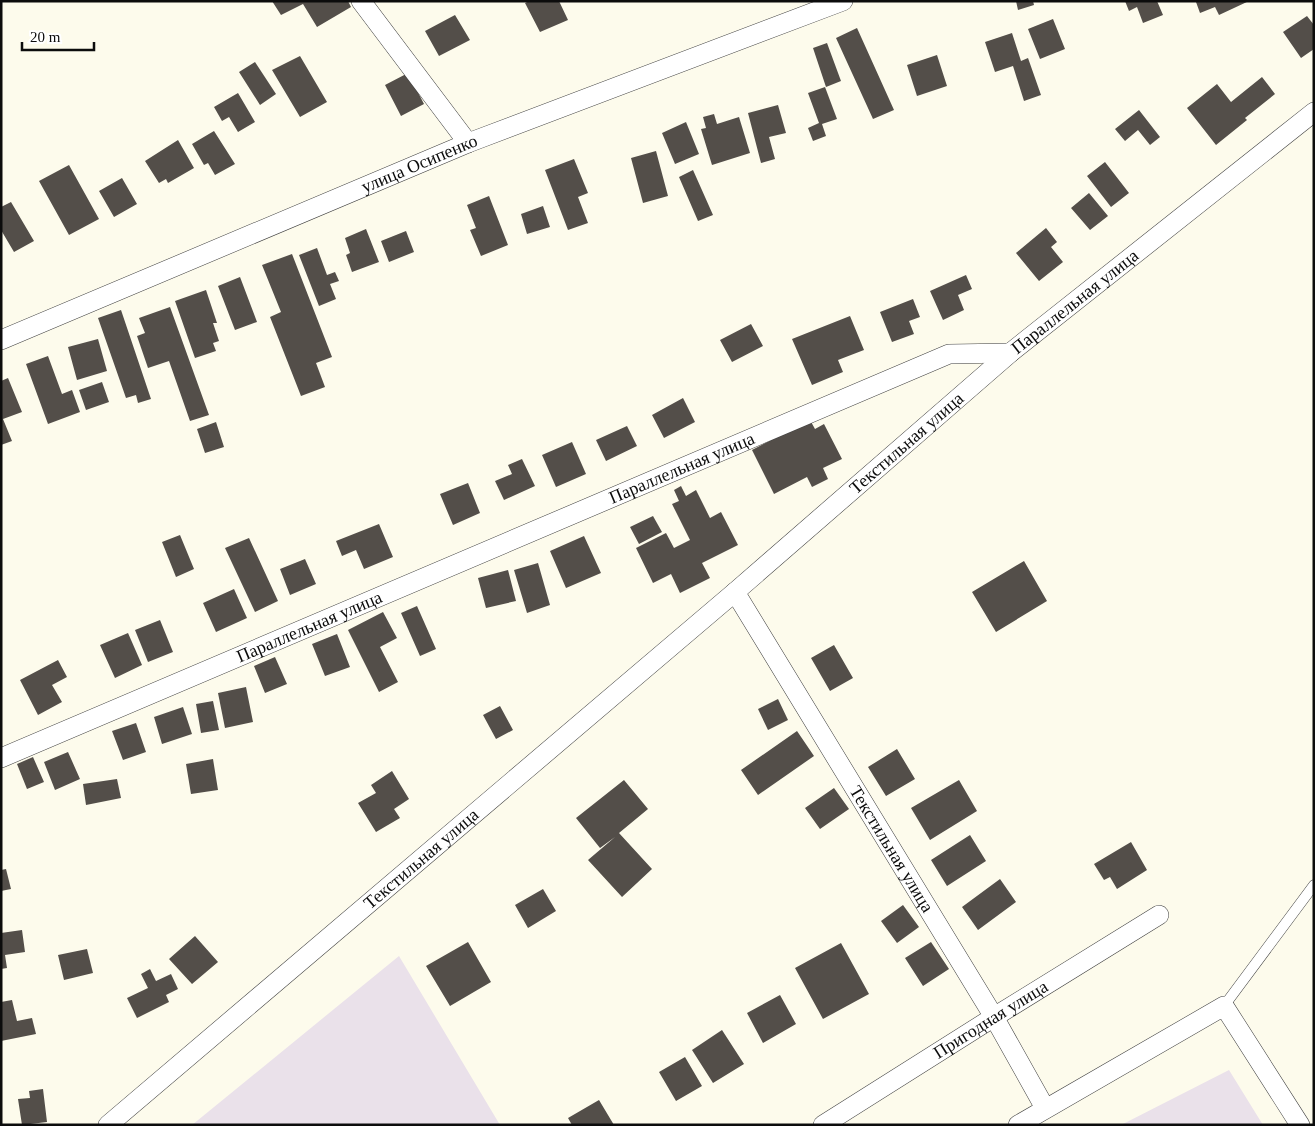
<svg xmlns="http://www.w3.org/2000/svg" width="1315" height="1126" font-family="'Times New Roman',serif">
	<rect width="100%" height="100%" fill="#fdfbec"/>
	<path fill="#eae1ea" d="M 399,956 L 500,1125 L 192,1125 Z
		M 1229,1070 L 1263,1125 L 1121,1125 Z"/>
	<path fill="#534e49" d="M 272,1 L 348,1 L 351,7 L 317,27 L 303,4 L 281,15 Z
		M 529,1 L 559,1 L 568,20 L 540,32 L 525,3 Z
		M 1016,1 L 1033,1 L 1034,5 L 1018,10 Z
		M 1125,1 L 1157,1 L 1163,15 L 1143,23 L 1137,7 L 1129,11 Z
		M 1198,1 L 1249,1 L 1219,15 L 1215,7 L 1200,13 L 1196,2 Z
		M 455,15 L 470,40 L 439,56 L 425,31 Z
		M 1307,16 L 1314,25 L 1314,49 L 1301,58 L 1283,32 Z
		M 1053,19 L 1065,49 L 1040,59 L 1028,29 Z
		M 857,28 L 894,110 L 873,119 L 836,38 Z
		M 1012,33 L 1021,61 L 1028,58 L 1041,95 L 1024,101 L 1013,66 L 995,72 L 985,42 Z
		M 827,43 L 841,81 L 826,87 L 813,48 Z
		M 937,55 L 947,86 L 917,96 L 907,65 Z
		M 300,56 L 327,102 L 300,117 L 272,70 Z
		M 255,62 L 276,94 L 260,105 L 239,72 Z
		M 408,73 L 424,104 L 401,116 L 385,85 Z
		M 1262,77 L 1275,94 L 1245,118 L 1247,120 L 1216,145 L 1187,108 L 1217,84 L 1231,102 Z
		M 825,87 L 837,119 L 822,124 L 826,136 L 813,141 L 808,128 L 819,123 L 808,93 Z
		M 238,93 L 255,122 L 238,132 L 229,117 L 222,121 L 214,107 Z
		M 778,105 L 786,133 L 769,137 L 775,159 L 761,163 L 748,113 Z
		M 1139,110 L 1160,137 L 1150,145 L 1138,130 L 1125,141 L 1115,129 Z
		M 714,114 L 717,124 L 739,117 L 750,153 L 712,165 L 701,129 L 706,128 L 703,117 Z
		M 686,122 L 699,154 L 675,164 L 662,133 Z
		M 214,131 L 235,164 L 215,175 L 208,163 L 204,165 L 192,144 Z
		M 178,140 L 194,168 L 168,183 L 166,179 L 159,183 L 145,161 Z
		M 656,151 L 668,196 L 643,203 L 631,158 Z
		M 574,159 L 588,193 L 578,197 L 588,223 L 568,230 L 545,170 Z
		M 1105,162 L 1129,193 L 1111,207 L 1087,176 Z
		M 69,165 L 99,219 L 69,235 L 39,181 Z
		M 693,170 L 713,215 L 698,221 L 679,177 Z
		M 122,178 L 137,204 L 114,217 L 99,191 Z
		M 1089,193 L 1108,216 L 1090,230 L 1071,208 Z
		M 489,196 L 508,245 L 481,256 L 470,230 L 476,228 L 467,205 Z
		M 11,202 L 34,241 L 14,252 L 1,230 L 1,207 Z
		M 543,206 L 550,227 L 527,234 L 521,214 Z
		M 1046,228 L 1057,242 L 1051,247 L 1063,262 L 1039,281 L 1016,253 Z
		M 366,229 L 379,262 L 352,272 L 346,255 L 350,253 L 345,238 Z
		M 406,231 L 414,252 L 389,262 L 381,241 Z
		M 317,248 L 327,275 L 335,272 L 339,281 L 330,284 L 336,299 L 319,306 L 299,255 Z
		M 292,254 L 332,357 L 316,363 L 325,387 L 301,396 L 270,317 L 281,312 L 262,265 Z
		M 966,275 L 972,289 L 958,295 L 964,310 L 943,320 L 930,291 Z
		M 240,277 L 257,322 L 235,330 L 218,286 Z
		M 206,290 L 217,323 L 213,323 L 219,341 L 213,343 L 216,351 L 195,358 L 175,301 Z
		M 913,299 L 920,317 L 909,321 L 914,334 L 892,342 L 880,312 Z
		M 170,307 L 209,415 L 190,421 L 169,361 L 148,368 L 137,336 L 145,333 L 139,318 Z
		M 121,310 L 151,399 L 138,403 L 136,395 L 126,398 L 98,318 Z
		M 850,316 L 864,350 L 838,360 L 843,372 L 812,385 L 792,339 Z
		M 751,324 L 763,346 L 732,362 L 720,340 Z
		M 98,339 L 107,371 L 77,380 L 68,347 Z
		M 48,356 L 62,394 L 72,390 L 80,412 L 48,424 L 26,364 Z
		M 8,378 L 22,412 L 3,419 L 12,441 L 1,445 L 1,381 Z
		M 102,382 L 109,402 L 86,410 L 79,390 Z
		M 683,398 L 695,422 L 664,438 L 652,415 Z
		M 810,420 L 815,429 L 824,424 L 842,459 L 823,468 L 828,479 L 812,487 L 807,477 L 774,494 L 752,450 Z
		M 216,422 L 224,447 L 205,453 L 197,429 Z
		M 627,426 L 637,446 L 606,461 L 596,440 Z
		M 572,442 L 586,474 L 556,487 L 542,455 Z
		M 522,459 L 535,486 L 504,500 L 495,481 L 512,474 L 508,465 Z
		M 468,483 L 480,513 L 453,525 L 440,494 Z
		M 681,486 L 686,496 L 696,490 L 710,518 L 721,512 L 738,545 L 702,563 L 710,578 L 680,593 L 671,574 L 653,583 L 636,548 L 666,533 L 674,548 L 690,540 L 672,504 L 679,501 L 674,490 Z
		M 653,516 L 662,532 L 639,544 L 630,527 Z
		M 379,524 L 393,557 L 364,569 L 356,550 L 342,556 L 336,541 Z
		M 180,535 L 194,569 L 176,577 L 162,542 Z
		M 584,536 L 601,573 L 566,588 L 550,551 Z
		M 249,538 L 278,601 L 255,612 L 225,548 Z
		M 305,559 L 316,584 L 290,595 L 280,569 Z
		M 1024,561 L 1047,601 L 996,632 L 972,592 Z
		M 538,563 L 550,605 L 527,613 L 514,570 Z
		M 508,570 L 516,601 L 486,608 L 478,578 Z
		M 234,589 L 247,618 L 216,632 L 203,603 Z
		M 417,606 L 436,649 L 420,656 L 401,613 Z
		M 383,612 L 397,638 L 380,647 L 398,682 L 379,692 L 348,630 Z
		M 160,620 L 173,652 L 148,662 L 135,630 Z
		M 128,633 L 142,665 L 115,678 L 100,645 Z
		M 337,634 L 350,667 L 325,676 L 312,644 Z
		M 834,645 L 853,678 L 830,691 L 811,658 Z
		M 275,657 L 287,684 L 265,693 L 254,666 Z
		M 58,660 L 67,677 L 52,685 L 62,702 L 38,715 L 20,680 Z
		M 246,687 L 253,722 L 225,728 L 218,693 Z
		M 778,699 L 788,720 L 768,730 L 758,709 Z
		M 213,701 L 219,730 L 201,733 L 196,704 Z
		M 500,706 L 513,730 L 496,739 L 483,715 Z
		M 183,707 L 192,734 L 162,744 L 154,717 Z
		M 136,723 L 146,752 L 123,760 L 112,731 Z
		M 797,731 L 814,756 L 758,795 L 741,770 Z
		M 897,749 L 915,779 L 886,796 L 868,767 Z
		M 68,752 L 80,779 L 55,790 L 44,762 Z
		M 33,757 L 44,782 L 27,789 L 17,764 Z
		M 213,759 L 218,790 L 191,794 L 186,764 Z
		M 392,771 L 409,799 L 394,809 L 400,818 L 376,832 L 358,803 L 376,793 L 371,785 Z
		M 117,779 L 121,798 L 86,805 L 83,784 Z
		M 624,780 L 648,809 L 619,833 L 652,869 L 622,897 L 588,860 L 615,837 L 600,848 L 576,818 Z
		M 959,780 L 977,811 L 930,840 L 911,808 Z
		M 834,788 L 849,809 L 820,829 L 805,808 Z
		M 970,835 L 986,861 L 947,886 L 931,860 Z
		M 1131,842 L 1147,870 L 1117,889 L 1110,877 L 1104,880 L 1094,864 Z
		M 6,869 L 11,889 L 1,891 L 1,870 Z
		M 1000,879 L 1016,902 L 978,930 L 962,907 Z
		M 543,889 L 556,911 L 528,928 L 515,905 Z
		M 903,905 L 919,927 L 897,943 L 881,921 Z
		M 22,930 L 25,952 L 5,955 L 7,968 L 1,969 L 1,933 Z
		M 195,936 L 218,962 L 192,984 L 169,959 Z
		M 468,942 L 491,982 L 450,1006 L 426,966 Z
		M 931,942 L 949,969 L 923,986 L 905,958 Z
		M 841,943 L 869,994 L 823,1019 L 795,968 Z
		M 87,949 L 93,973 L 64,980 L 58,955 Z
		M 150,969 L 156,981 L 171,974 L 178,989 L 166,995 L 169,1002 L 137,1018 L 127,998 L 148,988 L 141,974 Z
		M 780,995 L 796,1024 L 763,1043 L 747,1013 Z
		M 12,1000 L 17,1021 L 32,1018 L 36,1034 L 1,1041 L 1,1002 Z
		M 722,1030 L 744,1064 L 713,1083 L 692,1050 Z
		M 685,1057 L 702,1086 L 676,1101 L 659,1072 Z
		M 43,1089 L 47,1122 L 22,1125 L 18,1099 L 30,1098 L 29,1091 Z
		M 599,1100 L 614,1125 L 572,1125 L 568,1118 Z"/>
	<g fill="none" stroke-linecap="round" stroke-linejoin="round">
		<defs>
			<path id="lane" d="M 1224,1006 L 1314,885"/>
			<g id="street">
				<path d="M 361,1 L 468,143"/>
				<path id="s1" d="M 1,340 L 468,143 L 843,1"/>
				<path id="s2" d="M 735,592 L 994,1017 L 1045,1108"/>
				<path id="s3" d="M 1,758 L 949,354 L 1010,353"/>
				<path id="s4" d="M 108,1125 L 735,592 L 1010,353 L 1314,112"/>
				<path id="s5" d="M 823,1125 L 994,1017 L 1159,915"/>
				<path d="M 1018,1125 L 1224,1006 L 1300,1125"/>
			</g>
		</defs>
		<use href="#lane" stroke="#3f3f3f" stroke-width="11"/>
		<use href="#street" stroke="#3f3f3f" stroke-width="20"/>
		<use href="#lane" stroke="#fff" stroke-width="10"/>
		<use href="#street" stroke="#fff" stroke-width="19"/>
	</g>
	<g text-anchor="middle" dominant-baseline="central" stroke-width="5" stroke-linejoin="round" paint-order="stroke">
		<g font-size="18" fill="#0c0c0c" stroke="#fff">
			<text stroke="none"><textPath href="#s1" startOffset="454">улица Осипенко</textPath></text>
			<text stroke="none"><textPath href="#s4" startOffset="1270">Параллельная улица</textPath></text>
			<text stroke="none"><textPath href="#s4" startOffset="1050">Текстильная улица</textPath></text>
			<text stroke="none"><textPath href="#s3" startOffset="740">Параллельная улица</textPath></text>
			<text stroke="none"><textPath href="#s3" startOffset="335">Параллельная улица</textPath></text>
			<text stroke="none"><textPath href="#s2" startOffset="301">Текстильная улица</textPath></text>
			<text stroke="none"><textPath href="#s4" startOffset="411">Текстильная улица</textPath></text>
			<text stroke="none"><textPath href="#s5" startOffset="198">Пригодная улица</textPath></text>
		</g>
	</g>
	<rect width="1315" height="1126" fill="none" stroke="#0c0c0c" stroke-width="5"/>
	<path d="M22 42v8h72v-8" fill="none" stroke="#0c0c0c" stroke-width="2.5"/>
	<text x="30" y="42" font-size="15" fill="#0c0c0c" stroke="#ffffff" stroke-width="4" paint-order="stroke">20 m</text>
</svg>
